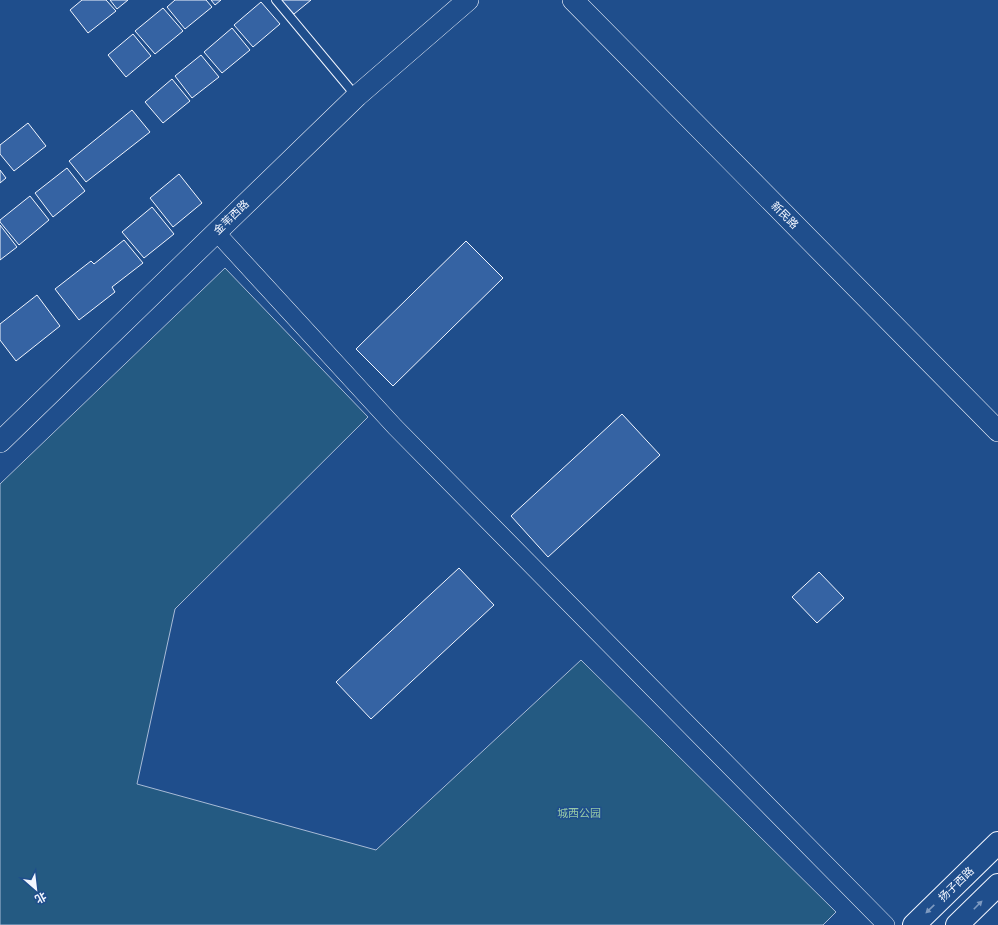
<svg xmlns="http://www.w3.org/2000/svg" width="998" height="925" font-family="'Space Grotesk','Noto Sans SC',sans-serif">
	<rect width="100%" height="100%" fill="#1f4e8c"/>
	<path fill="#245a82" stroke="#a8bbd7" d="M 225,268 L 368,417 L 175,609 L 137,784 L 376,850 L 581,660 L 836,912 L 823,925 L 0,925 L 0,484 Z"/>
	<path fill="#3563a3" stroke="#f2f6ff" d="M 82,0 L 106,0 L 116,11 L 88,33 L 70,10 Z
		M 110,0 L 128,0 L 117,9 Z
		M 175,0 L 206,0 L 212,7 L 185,29 L 167,7 Z
		M 211,0 L 221,0 L 215,5 Z
		M 281,0 L 311,0 L 294,14 Z
		M 261,2 L 280,24 L 253,47 L 234,25 Z
		M 163,8 L 183,31 L 155,54 L 135,31 Z
		M 232,28 L 250,50 L 222,73 L 204,52 Z
		M 133,34 L 151,56 L 126,77 L 108,55 Z
		M 201,55 L 219,77 L 192,98 L 175,76 Z
		M 172,79 L 190,101 L 163,123 L 145,102 Z
		M 132,110 L 150,132 L 86,182 L 69,161 Z
		M 28,123 L 46,146 L 14,171 L 0,154 L 0,145 Z
		M 67,168 L 85,191 L 53,217 L 35,193 Z
		M 0,170 L 6,178 L 0,183 Z
		M 179,174 L 202,203 L 173,227 L 150,198 Z
		M 30,196 L 49,220 L 19,245 L 0,222 L 0,220 Z
		M 152,207 L 174,234 L 144,258 L 122,232 Z
		M 0,225 L 17,247 L 0,260 Z
		M 124,240 L 143,263 L 112,287 L 115,292 L 79,320 L 55,289 L 91,261 L 94,264 Z
		M 466,241 L 503,278 L 393,386 L 356,349 Z
		M 37,295 L 60,326 L 16,361 L 0,340 L 0,324 Z
		M 622,414 L 660,455 L 548,557 L 511,516 Z
		M 459,568 L 494,605 L 371,719 L 336,682 Z
		M 819,572 L 844,598 L 817,623 L 792,597 Z"/>
	<g fill="none" stroke-linecap="round" stroke-linejoin="round">
		<defs>
			<path id="service" d="M 276,0 L 356,96"/>
			<path id="minor" d="M 216,232 L 395,427 L 886,925"/>
			<path id="tertiary" d="M 573,0 L 998,431
				M 0,442 L 357,96 L 468,0"/>
			<path id="primary" d="M 914,925 L 998,843
				M 957,925 L 998,885"/>
		</defs>
		<use href="#service" stroke="#f2f6ff" stroke-width="10"/>
		<use href="#minor" stroke="#f2f6ff" stroke-width="18"/>
		<use href="#tertiary" stroke="#f2f6ff" stroke-width="22"/>
		<use href="#primary" stroke="#f2f6ff" stroke-width="24"/>
		<use href="#service" stroke="#1f4e8c" stroke-width="8"/>
		<use href="#minor" stroke="#1f4e8c" stroke-width="17"/>
		<use href="#tertiary" stroke="#1f4e8c" stroke-width="21"/>
		<use href="#primary" stroke="#1f4e8c" stroke-width="22"/>
	</g>
	<defs><path id="oneway-solid" d="M-6-.8H1V-3.2L6.5 0L1 3.2V.8H-6Z"/></defs>
	<g fill="#7e9ac0">
		<use href="#oneway-solid" transform="translate(978 905) rotate(-45)"/>
		<use href="#oneway-solid" transform="translate(930 909) rotate(136)"/>
	</g>
	<g text-anchor="middle" dominant-baseline="central" stroke-width="3" stroke-linejoin="round" paint-order="stroke">
		<g font-size="11" fill="#f2f6ff" stroke="#1f4e8c">
			<text transform="translate(785 215) rotate(45)">新民路</text>
			<text transform="translate(231 217) rotate(-44)">金苇西路</text>
			<text transform="translate(956 884) rotate(-44)">扬子西路</text>
		</g>
		<g font-size="11" fill="#97c8a6" stroke="#1f4e8c">
			<text x="579" y="813">城西公园</text>
		</g>
	</g>
	<g transform="translate(36 889) rotate(152)" stroke="#1f4e8c" stroke-width="3" paint-order="stroke">
	<path d="M0-3L7 15L0 10L-7 15Z" fill="#f2f6ff"/>
	<text y="-6" font-size="11" font-weight="bold" text-anchor="middle" fill="#f2f6ff">北</text>
	</g>
</svg>
